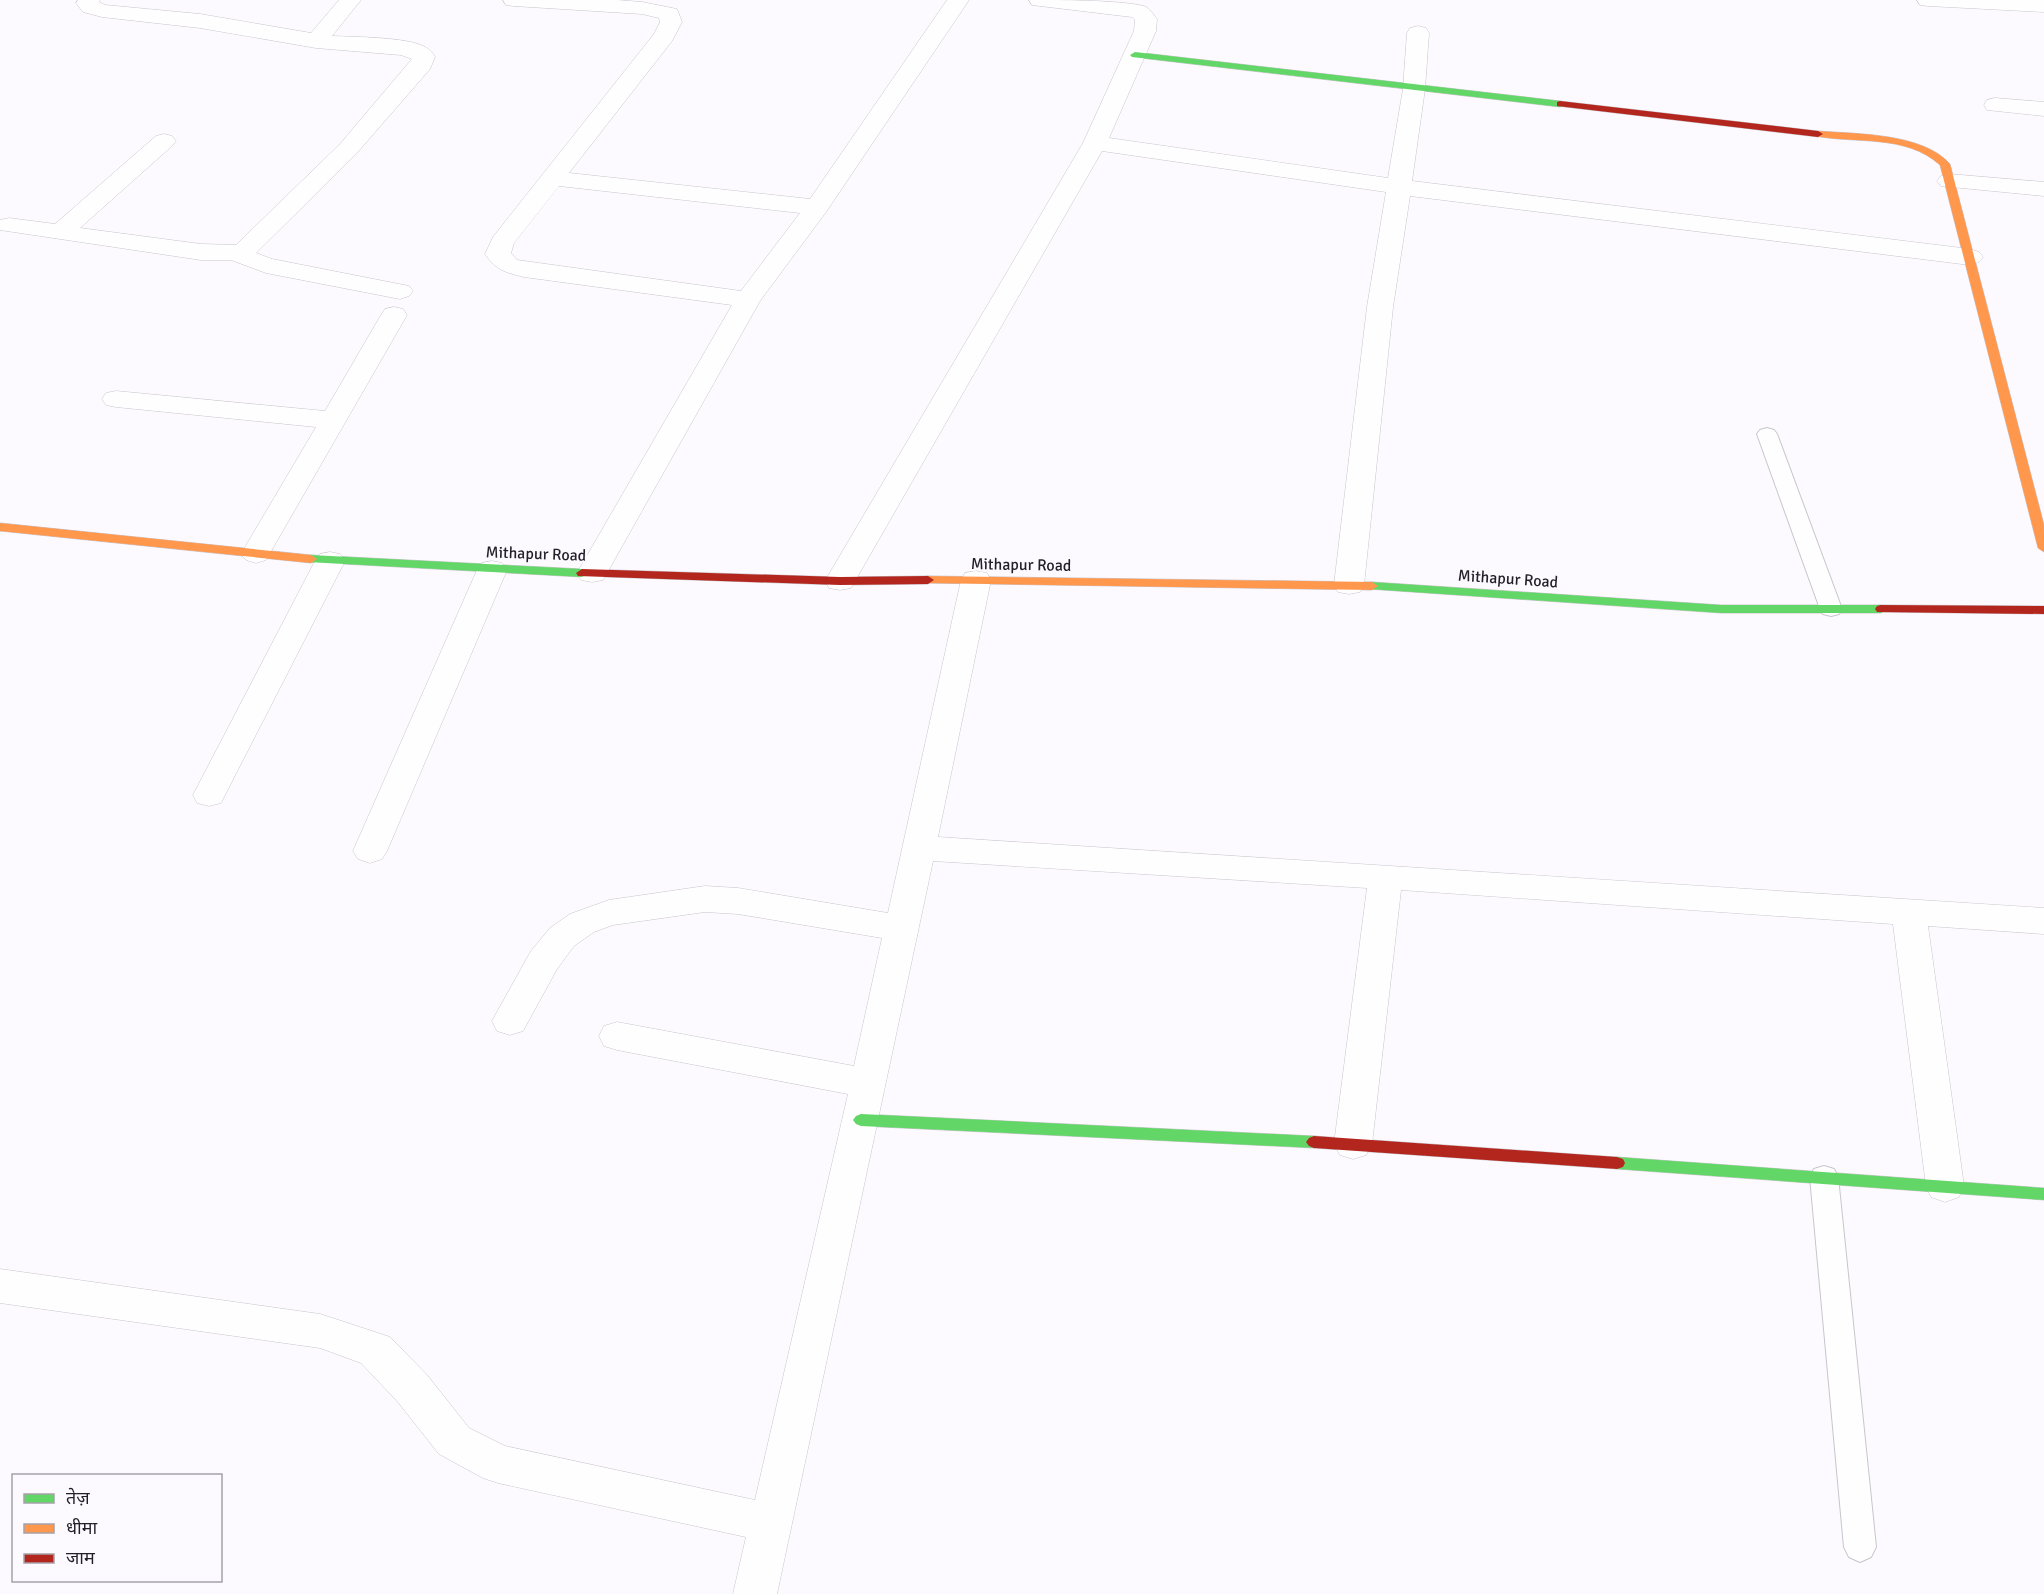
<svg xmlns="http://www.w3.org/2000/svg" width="2044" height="1594" font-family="Signika,'Noto Sans Devanagari',sans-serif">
	<rect width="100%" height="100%" fill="#fcfafe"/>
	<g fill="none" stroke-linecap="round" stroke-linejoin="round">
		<defs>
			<path id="lane" d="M 1767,428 L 1774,430 L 1777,434 L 1842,609 L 1839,614 L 1831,616 L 1823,614 L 1820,609 L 1757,434 L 1760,430 Z
				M 1824,1166 L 1834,1169 L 1838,1177 L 1876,1547 L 1871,1557 L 1860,1562 L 1849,1557 L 1844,1547 L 1810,1177 L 1814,1169 Z"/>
			<path id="street" d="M 78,0 L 100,0 L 99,2 L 105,5 L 200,14 L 311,33 L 339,0 L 361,0 L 332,36 C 353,37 408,37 425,47 C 429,49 433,53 435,57 L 430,69 L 356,154 L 256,253 L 272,259 L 409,286 L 413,291 L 409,296 L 400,299 L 266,273 L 231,260 L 201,260 L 0,230 L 0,220 L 9,218 L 55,224 L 156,136 L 164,134 L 172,136 L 176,141 L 172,146 L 80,228 L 201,244 L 236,245 L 340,144 L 412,59 L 401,55 L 316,48 L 200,28 L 102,17 L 83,12 L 76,3 Z
				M 503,0 L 617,0 L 642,2 L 677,9 L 682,22 L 672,41 L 569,173 L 810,199 L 947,0 L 969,0 L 826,212 L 760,301 L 607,573 L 603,580 L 592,582 L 581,580 L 577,573 L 732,305 L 524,277 C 505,272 497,271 485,254 L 493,237 L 654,34 L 660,22 L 659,18 L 642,14 L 514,6 L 506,5 ZM 559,186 L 800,213 L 741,291 L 517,260 L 511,253 L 514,243 Z
				M 1029,0 C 1059,0 1118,0 1144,6 C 1149,8 1153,14 1157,19 L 1156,31 L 1109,138 L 1388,178 L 1403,89 L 1407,33 L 1410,28 L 1418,26 L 1426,28 L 1429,33 L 1425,89 L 1412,181 L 1970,249 L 1979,252 L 1983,257 L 1979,262 L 1970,265 L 1410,196 L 1393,307 L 1364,585 L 1360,592 L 1349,594 L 1338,592 L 1334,585 L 1367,307 L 1386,192 L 1102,151 L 855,581 L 851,588 L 840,590 L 829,588 L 825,581 L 1083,143 L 1134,31 L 1135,20 L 1132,17 L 1040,6 L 1032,5 Z
				M 1917,0 L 2044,0 L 2044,12 L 1928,6 L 1920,5 Z
				M 1995,98 L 2044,102 L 2044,116 L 1987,110 L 1984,105 L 1987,100 Z
				M 1949,174 L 2044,182 L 2044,196 L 1941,186 L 1937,181 L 1941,176 Z
				M 394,307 L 403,309 L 407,315 L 266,560 L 256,563 L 246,560 L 241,554 L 316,427 L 116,407 L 106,405 L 102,399 L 106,393 L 116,391 L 325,411 L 381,315 L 385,309 Z
				M 330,552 L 340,554 L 345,561 L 225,795 L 221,803 L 209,806 L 197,803 L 193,795 L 315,561 L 320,554 Z
				M 492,561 L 502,563 L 507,570 L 387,851 L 382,859 L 370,863 L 358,859 L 353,851 L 477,570 L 482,563 Z
				M 976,571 L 987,573 L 991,580 L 938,837 L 2044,908 L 2044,934 L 1928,926 L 1964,1186 L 1959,1197 L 1945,1202 L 1931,1197 L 1926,1186 L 1893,924 L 1401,890 L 1372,1144 L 1366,1155 L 1353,1159 L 1340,1155 L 1334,1144 L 1367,888 L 933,861 L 777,1594 L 733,1594 L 746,1537 L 498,1483 L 483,1478 L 439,1454 L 397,1401 L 361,1363 L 320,1348 L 0,1303 L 0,1269 L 320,1314 L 375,1332 L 390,1337 L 427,1375 L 469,1428 L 505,1446 L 755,1500 L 848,1094 L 617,1050 L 604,1046 L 599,1036 L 604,1026 L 617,1022 L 854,1066 L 882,938 L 738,914 L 705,912 L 613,925 L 594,932 L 574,946 L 557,969 L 523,1031 L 510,1035 L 497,1031 L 492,1021 L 531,951 L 550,928 L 570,914 L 609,900 L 705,886 L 738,888 L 888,913 L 961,580 L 965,573 Z"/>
			<path id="fast" d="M 1135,52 L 1560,101 L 1565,104 L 1560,107 L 1132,57 L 1130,55 Z
				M 311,555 L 582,569 L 588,573 L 582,577 L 307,562 L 305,559 Z
				M 1372,582 L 1721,605 L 1881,605 L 1887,609 L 1881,613 L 1721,613 L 1368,589 L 1366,586 L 1368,583 Z
				M 861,1114 L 1314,1136 L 1319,1138 L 1322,1142 L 1319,1146 L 1314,1148 L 861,1126 L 856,1124 L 853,1120 L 856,1116 Z
				M 1617,1157 L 2044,1188 L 2044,1200 L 1617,1169 L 1611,1167 L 1609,1163 L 1611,1159 Z"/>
			<path id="slow" d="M 1818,131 C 1857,134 1923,133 1950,164 L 2044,525 L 2044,552 L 2038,548 L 1940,165 C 1906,134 1856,144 1815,136 L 1813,134 Z
				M 0,523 L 311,555 L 317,559 L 311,563 L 0,531 Z
				M 928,576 L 1372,582 L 1378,586 L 1372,590 L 924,583 L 922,580 L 924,577 Z"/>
			<path id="jam" d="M 1560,101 L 1818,131 L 1823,134 L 1818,137 L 1557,106 L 1557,102 Z
				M 582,569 L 840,577 L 928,576 L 934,580 L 928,584 L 840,585 L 578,576 L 576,573 Z
				M 1881,605 L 2044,606 L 2044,614 L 1877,612 L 1875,609 L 1877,606 Z
				M 1314,1136 L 1617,1157 L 1623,1159 L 1625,1163 L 1623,1167 L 1617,1169 L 1314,1148 L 1309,1146 L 1306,1142 L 1309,1138 Z"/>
		</defs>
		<use href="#lane" stroke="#c8c5cc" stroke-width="2"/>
		<use href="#street" stroke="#c8c5cc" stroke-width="1"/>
		<use href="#fast" stroke="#c8c5cc" stroke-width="1"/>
		<use href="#slow" stroke="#c8c5cc" stroke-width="1"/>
		<use href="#jam" stroke="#c8c5cc" stroke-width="1"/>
		<use href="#lane" fill="#fffeff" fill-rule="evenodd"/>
		<use href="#street" fill="#fffeff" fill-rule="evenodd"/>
		<use href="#fast" fill="#63d668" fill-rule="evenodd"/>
		<use href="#slow" fill="#ff974d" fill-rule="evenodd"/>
		<use href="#jam" fill="#b3261e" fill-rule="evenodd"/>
	</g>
	<g text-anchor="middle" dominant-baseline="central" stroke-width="4.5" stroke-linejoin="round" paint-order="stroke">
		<g font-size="16" fill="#241e29" stroke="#fcf9ff">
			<text transform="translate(536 554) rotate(2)">Mithapur Road</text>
			<text transform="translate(1021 565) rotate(1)">Mithapur Road</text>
			<text transform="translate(1508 579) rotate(4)">Mithapur Road</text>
		</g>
	</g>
	<rect x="12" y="1474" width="210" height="108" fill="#fcf9ff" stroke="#a6a1a9" stroke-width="1.5"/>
	<rect x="24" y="1494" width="30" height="9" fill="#63d668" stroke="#a6a1a9" stroke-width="1.5"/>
	<text x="66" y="1504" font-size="18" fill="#241e29">तेज़</text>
	<rect x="24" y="1524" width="30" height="9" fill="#ff974d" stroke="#a6a1a9" stroke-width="1.5"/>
	<text x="66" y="1534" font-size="18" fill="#241e29">धीमा</text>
	<rect x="24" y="1554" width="30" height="9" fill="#b3261e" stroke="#a6a1a9" stroke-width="1.5"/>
	<text x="66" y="1564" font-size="18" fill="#241e29">जाम</text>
</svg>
